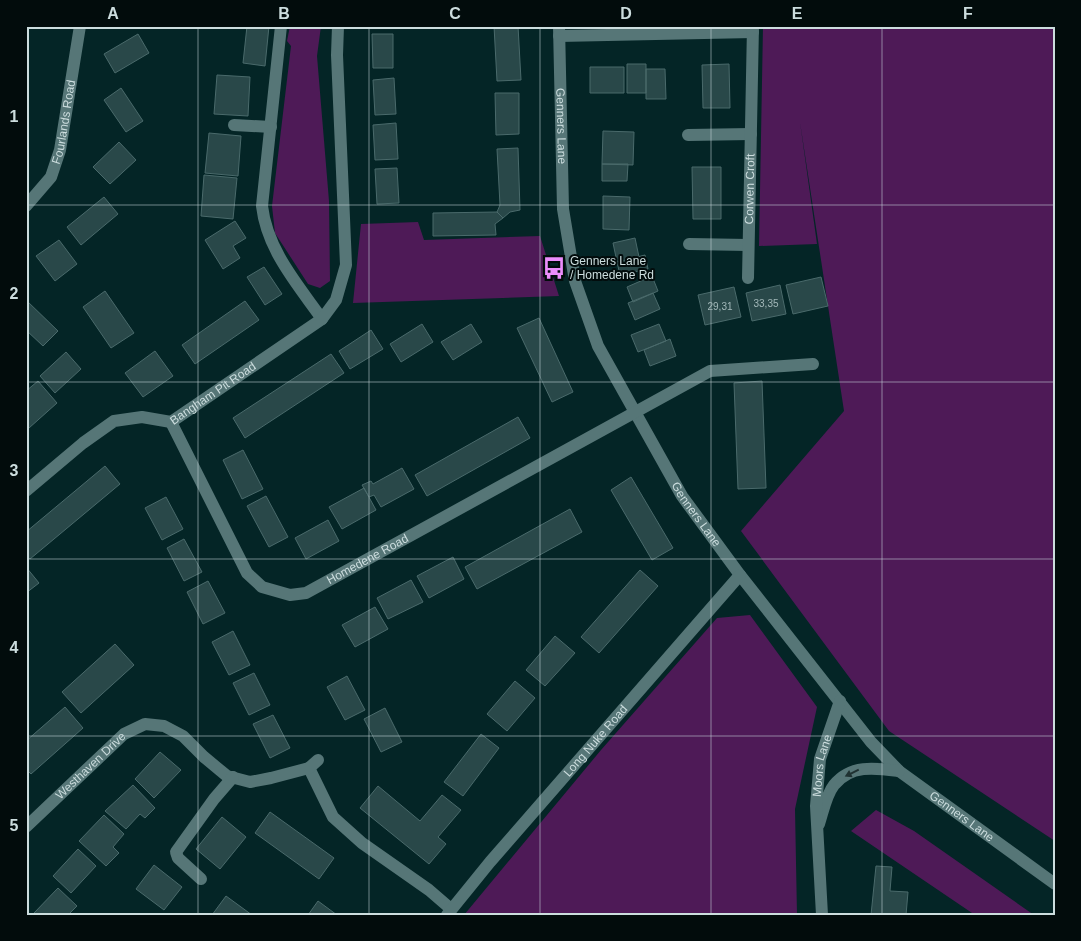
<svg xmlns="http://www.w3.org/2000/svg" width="1081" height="941" font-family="Helvetica,sans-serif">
	<rect width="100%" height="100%" fill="#042526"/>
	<path fill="#4e1a57" d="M 290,26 L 321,26 L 317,56 L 329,201 L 330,281 L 320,288 L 308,284 L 275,233 L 272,206 L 291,46 L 287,41 Z
		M 763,26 L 1055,26 L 1055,841 L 889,731 L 741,531 L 844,411 L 800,122 L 817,244 L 759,246 Z
		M 418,222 L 424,240 L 540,236 L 559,296 L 353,303 L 361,224 Z
		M 750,615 L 817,707 L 795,809 L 797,915 L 464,915 L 601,750 L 717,618 Z
		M 876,810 L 914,831 L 1034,915 L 975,915 L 851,831 Z"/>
	<path fill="#294849" stroke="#4a6a6b" d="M 247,26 L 269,26 L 265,66 L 243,63 Z
		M 494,26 L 518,26 L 521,80 L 497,81 Z
		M 138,34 L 149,53 L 115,73 L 104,54 Z
		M 372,34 L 393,34 L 393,68 L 373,68 Z
		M 627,64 L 646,64 L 646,93 L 627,93 Z
		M 729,64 L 730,108 L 703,108 L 702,65 Z
		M 590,67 L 624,67 L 624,93 L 590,93 Z
		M 646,69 L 665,69 L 666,99 L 646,99 Z
		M 217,75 L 250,77 L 248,116 L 214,114 Z
		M 394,78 L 396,114 L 375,115 L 373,80 Z
		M 121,88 L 143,121 L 126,132 L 104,100 Z
		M 495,93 L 519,93 L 519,134 L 496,135 Z
		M 396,123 L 398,159 L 375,160 L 373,125 Z
		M 603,131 L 634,132 L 633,165 L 602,164 Z
		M 209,133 L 241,136 L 238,176 L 205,173 Z
		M 119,142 L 136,160 L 110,184 L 93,167 Z
		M 518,148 L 520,210 L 510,212 L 503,218 L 497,212 L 500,205 L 497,149 Z
		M 602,164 L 628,164 L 627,181 L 602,181 Z
		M 692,167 L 721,167 L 721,219 L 693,219 Z
		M 397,168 L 399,203 L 377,204 L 375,169 Z
		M 204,175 L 237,178 L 233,219 L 201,216 Z
		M 603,196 L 630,197 L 629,230 L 603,229 Z
		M 104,197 L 118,214 L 81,245 L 67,227 Z
		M 497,212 L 503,218 L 495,224 L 496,235 L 433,236 L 433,213 Z
		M 235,221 L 246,238 L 233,246 L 240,258 L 223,269 L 205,240 Z
		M 635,238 L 639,257 L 617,262 L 613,243 Z
		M 59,240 L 77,264 L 55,281 L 36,256 Z
		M 645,255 L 648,269 L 620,275 L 617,262 Z
		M 264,267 L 282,294 L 265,305 L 247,277 Z
		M 652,276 L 658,291 L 633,302 L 627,287 Z
		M 821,277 L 828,306 L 793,314 L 786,285 Z
		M 780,285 L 786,314 L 752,321 L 746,293 Z
		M 734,287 L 741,317 L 705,325 L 698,295 Z
		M 105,291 L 134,333 L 111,348 L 83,307 Z
		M 653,293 L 660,309 L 635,320 L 628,303 Z
		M 26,300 L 58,331 L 43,346 L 26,330 Z
		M 245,301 L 259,320 L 195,364 L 182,345 Z
		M 539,318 L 573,392 L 552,402 L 517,328 Z
		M 422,324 L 433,342 L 401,362 L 390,344 Z
		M 471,324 L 482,342 L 453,360 L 441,342 Z
		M 659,324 L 666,341 L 638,352 L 631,335 Z
		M 371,330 L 383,349 L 350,369 L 339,351 Z
		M 670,339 L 676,356 L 650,366 L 644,350 Z
		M 155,351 L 173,376 L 143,397 L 125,373 Z
		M 66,352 L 81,369 L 55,393 L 40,376 Z
		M 331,354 L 344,373 L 245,438 L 233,418 Z
		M 38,381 L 57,403 L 29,428 L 26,424 L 26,391 Z
		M 762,381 L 766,488 L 738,489 L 734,383 Z
		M 518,417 L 530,438 L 427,496 L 415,475 Z
		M 243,450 L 263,489 L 242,499 L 223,460 Z
		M 105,466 L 120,484 L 30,559 L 26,555 L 26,532 Z
		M 402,468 L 414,489 L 381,507 L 374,495 L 369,497 L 362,485 L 371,481 L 373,484 Z
		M 631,477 L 673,548 L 652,560 L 611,490 Z
		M 364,488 L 376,510 L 342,529 L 329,507 Z
		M 266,496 L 288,537 L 269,547 L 247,506 Z
		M 166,497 L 183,529 L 162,540 L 145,508 Z
		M 570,509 L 582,532 L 477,589 L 465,567 Z
		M 328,520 L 339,541 L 306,559 L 295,538 Z
		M 184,539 L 202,572 L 184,581 L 167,548 Z
		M 453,557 L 464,579 L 429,598 L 417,576 Z
		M 26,567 L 39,583 L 26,593 Z
		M 640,570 L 658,586 L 599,653 L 581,637 Z
		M 411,580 L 423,602 L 388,619 L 377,598 Z
		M 208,581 L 225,613 L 203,624 L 187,592 Z
		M 375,607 L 388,629 L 355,647 L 342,625 Z
		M 233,631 L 250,665 L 229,675 L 212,642 Z
		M 555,636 L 575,653 L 545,686 L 526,670 Z
		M 115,644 L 134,665 L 81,713 L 62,692 Z
		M 254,673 L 270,705 L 249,715 L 233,683 Z
		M 347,676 L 365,710 L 345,720 L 327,687 Z
		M 515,681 L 535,698 L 507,731 L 487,714 Z
		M 65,707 L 83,728 L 31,774 L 26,769 L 26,741 Z
		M 385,708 L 402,742 L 381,752 L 364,719 Z
		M 273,715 L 290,748 L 270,758 L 253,724 Z
		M 481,734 L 499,748 L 463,796 L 444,782 Z
		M 160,752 L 181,770 L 154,798 L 135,779 Z
		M 133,785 L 155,808 L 145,818 L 140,814 L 126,829 L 105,811 Z
		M 378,786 L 420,821 L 442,795 L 461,810 L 438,837 L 446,844 L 429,864 L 360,808 Z
		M 270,812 L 334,858 L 319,879 L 255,833 Z
		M 104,815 L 124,834 L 113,847 L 119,853 L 106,866 L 79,841 Z
		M 222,817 L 246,837 L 220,869 L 196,849 Z
		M 78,849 L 96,866 L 71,893 L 53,876 Z
		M 154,865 L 182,887 L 164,910 L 136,889 Z
		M 876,866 L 892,867 L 890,891 L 908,892 L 906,915 L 871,915 Z
		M 58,888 L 77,906 L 68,915 L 35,915 L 34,913 Z
		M 226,896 L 252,915 L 212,915 Z
		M 318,901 L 337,915 L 308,915 Z"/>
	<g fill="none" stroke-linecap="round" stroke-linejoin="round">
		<g stroke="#567677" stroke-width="12">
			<path d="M 281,26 L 262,206 C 267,250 298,285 322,319"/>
			<path id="s1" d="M 559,26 L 563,209 L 575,281 L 598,346 L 682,496 L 740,575 L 871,742 L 899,771 L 1055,884"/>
			<path d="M 559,36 L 753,32"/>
			<path d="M 234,125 L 271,127"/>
			<path d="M 688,135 L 751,134"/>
			<path id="s2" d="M 26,206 L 51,177 L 60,150 L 80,26"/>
			<path d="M 689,244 L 748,245"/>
			<path id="s3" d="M 748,278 L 753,26"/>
			<path id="s4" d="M 171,422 L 247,573 L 262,587 L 290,595 L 306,593 L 710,371 L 813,364"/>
			<path id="s5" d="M 26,491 L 83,443 L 114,421 L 142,417 L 171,422 L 322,319 L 336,300 L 346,265 L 337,55 L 338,26"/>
			<path d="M 309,768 L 333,817 L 362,843 L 429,890 L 451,909"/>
			<path d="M 819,824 C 823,812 826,795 834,785 C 851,764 876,768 899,771"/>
			<path id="s6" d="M 26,827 L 124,734 L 145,724 L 164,726 L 183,736 L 204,757 L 227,776 L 250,782 L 271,778 L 309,768 L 318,760"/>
			<path d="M 201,879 L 178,858 L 176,852 L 214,799 L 233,777"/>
			<path id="s7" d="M 447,915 L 490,862 L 740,575"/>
			<path id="s8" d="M 822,915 L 816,806 L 820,759 L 840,701"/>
		</g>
	</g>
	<defs><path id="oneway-solid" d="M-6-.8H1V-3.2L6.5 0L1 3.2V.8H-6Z" transform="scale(1.25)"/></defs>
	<use fill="#1f3131" href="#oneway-solid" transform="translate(852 773) rotate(154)"/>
	<path fill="none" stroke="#ccddde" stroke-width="1" stroke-opacity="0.55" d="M 198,26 L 198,915M 369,26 L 369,915M 540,26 L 540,915M 711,26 L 711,915M 882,26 L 882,915M 26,205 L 1055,205M 26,382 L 1055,382M 26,559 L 1055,559M 26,736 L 1055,736"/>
	<defs>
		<symbol id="bus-bare" viewBox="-9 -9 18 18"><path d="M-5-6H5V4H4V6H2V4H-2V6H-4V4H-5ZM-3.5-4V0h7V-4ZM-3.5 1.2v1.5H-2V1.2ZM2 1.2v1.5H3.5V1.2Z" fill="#eb8dfc" stroke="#020c0c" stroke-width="2.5" paint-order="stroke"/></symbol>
	</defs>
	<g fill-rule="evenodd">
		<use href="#bus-bare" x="538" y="252" width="32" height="32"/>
	</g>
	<g text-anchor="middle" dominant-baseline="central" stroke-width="4" stroke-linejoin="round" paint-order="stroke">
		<g font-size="10" fill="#a3b8b9">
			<text x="766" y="303">33,35</text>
			<text x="720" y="306">29,31</text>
		</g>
		<g font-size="12" fill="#ccddde" stroke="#020c0c">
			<text stroke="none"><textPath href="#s2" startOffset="95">Fourlands Road</textPath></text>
			<text stroke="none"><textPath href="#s1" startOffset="100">Genners Lane</textPath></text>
			<text stroke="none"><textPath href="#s3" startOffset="89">Corwen Croft</textPath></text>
			<text stroke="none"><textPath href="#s5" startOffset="221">Bangham Pit Road</textPath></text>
			<text stroke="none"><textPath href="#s1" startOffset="520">Genners Lane</textPath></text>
			<text stroke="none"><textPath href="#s4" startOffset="305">Homedene Road</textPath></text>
			<text stroke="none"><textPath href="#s7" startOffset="229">Long Nuke Road</textPath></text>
			<text stroke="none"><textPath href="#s8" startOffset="150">Moors Lane</textPath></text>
			<text stroke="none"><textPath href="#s6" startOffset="89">Westhaven Drive</textPath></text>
			<text stroke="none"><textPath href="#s1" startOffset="925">Genners Lane</textPath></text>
		</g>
		<g font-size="12" fill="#ccddde" stroke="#020c0c" text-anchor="start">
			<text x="570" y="261">Genners Lane<tspan x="570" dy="14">/ Homedene Rd</tspan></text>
		</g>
	</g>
	<rect width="1081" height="941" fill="none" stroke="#020c0c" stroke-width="55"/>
	<rect x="28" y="28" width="1026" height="886" fill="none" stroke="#ccddde" stroke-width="2"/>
	<g font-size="16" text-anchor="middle" font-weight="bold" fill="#ccddde">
		<text x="113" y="19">A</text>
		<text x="284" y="19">B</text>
		<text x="455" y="19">C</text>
		<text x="626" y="19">D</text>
		<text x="797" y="19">E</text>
		<text x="968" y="19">F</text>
		<text x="14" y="122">1</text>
		<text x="14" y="299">2</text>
		<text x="14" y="476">3</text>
		<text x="14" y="653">4</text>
		<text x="14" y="831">5</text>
	</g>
</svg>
